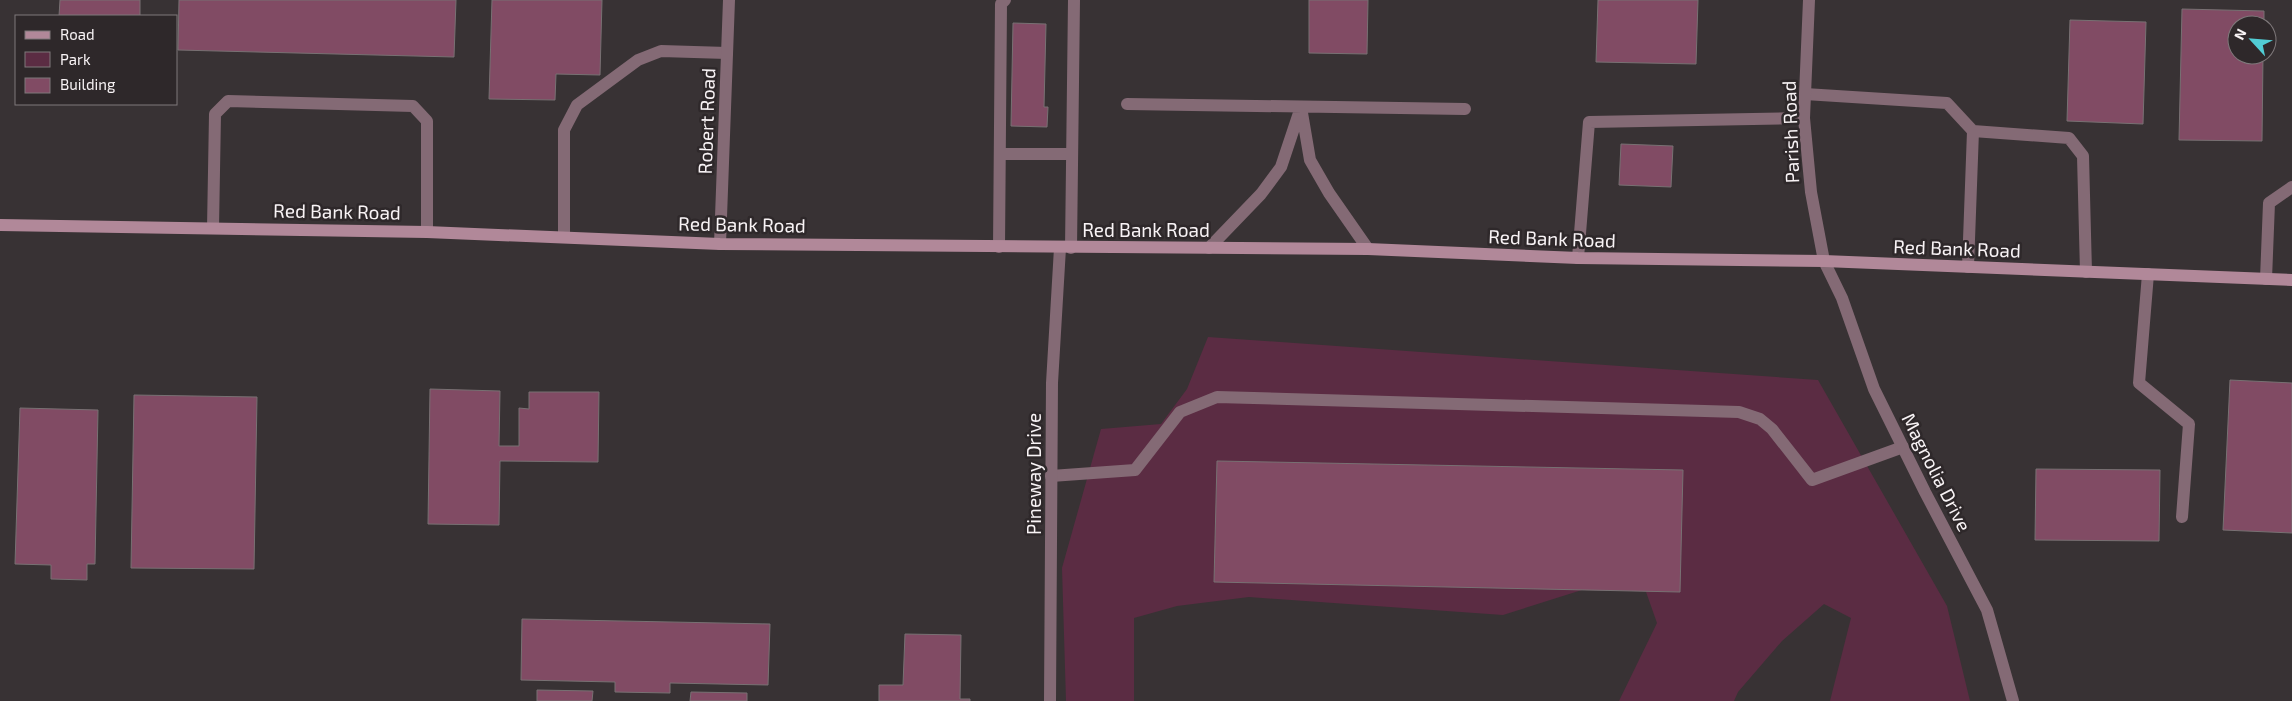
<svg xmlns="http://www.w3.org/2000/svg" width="2292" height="701" font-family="'Exo 2',sans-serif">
	<rect width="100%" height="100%" fill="#383234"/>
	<path fill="#5b2c43" d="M 1208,337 L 1818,380 L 1947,606 L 1970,701 L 1830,701 L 1851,618 L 1824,604 L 1782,641 L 1738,692 L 1734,701 L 1619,701 L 1657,623 L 1639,572 L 1503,615 L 1249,597 L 1177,606 L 1134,618 L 1134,701 L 1066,701 L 1062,568 L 1101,429 L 1161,424 L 1187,389 Z"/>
	<path fill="#814b64" stroke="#787173" d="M 60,0 L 140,0 L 140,16 L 59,16 Z
		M 179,0 L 456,0 L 454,57 L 178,50 Z
		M 492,0 L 602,0 L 600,75 L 556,74 L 555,100 L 489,99 Z
		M 1309,0 L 1368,0 L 1367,54 L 1309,53 Z
		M 1598,0 L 1698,0 L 1696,64 L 1596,62 Z
		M 2182,9 L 2264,11 L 2264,25 L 2237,25 L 2237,55 L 2263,55 L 2262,141 L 2179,140 Z
		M 2070,20 L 2146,22 L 2143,124 L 2067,121 Z
		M 1013,23 L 1046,24 L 1044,107 L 1048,107 L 1047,127 L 1011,126 Z
		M 1621,144 L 1673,146 L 1671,187 L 1619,185 Z
		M 2230,380 L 2292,383 L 2292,533 L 2223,530 Z
		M 430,389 L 500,391 L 499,446 L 519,446 L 519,408 L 529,409 L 529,392 L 599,392 L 598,462 L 500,461 L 499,525 L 428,524 Z
		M 134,395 L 257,397 L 254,569 L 131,568 Z
		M 20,408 L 98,410 L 95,564 L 87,564 L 87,580 L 51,579 L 51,565 L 15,564 Z
		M 1217,461 L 1683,470 L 1680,592 L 1214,582 Z
		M 2036,469 L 2160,470 L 2159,541 L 2035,540 Z
		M 522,619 L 770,624 L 768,685 L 670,683 L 670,693 L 615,692 L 615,682 L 521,680 Z
		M 905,634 L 961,635 L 960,699 L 970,699 L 970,701 L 879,701 L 879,685 L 903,685 Z
		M 537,690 L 593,691 L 592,701 L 537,701 Z
		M 691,692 L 747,693 L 747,701 L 690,701 Z"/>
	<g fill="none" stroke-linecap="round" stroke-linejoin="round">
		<path stroke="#846a75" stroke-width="12" d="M 1805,94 L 1947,103 L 1973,131 L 1968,267
			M 1127,104 L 1465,109
			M 1301,107 L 1310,160 L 1329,193 L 1368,249
			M 1973,131 L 2069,138 L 2083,156 L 2086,272
			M 1000,154 L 1072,154
			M 213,228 L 215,114 L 228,101 L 413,106 L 427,121 L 427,232
			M 564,237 L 564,130 L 577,105 L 638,60 L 661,51 L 727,53
			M 999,247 L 1001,4 L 1005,0
			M 1071,248 L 1074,0
			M 1209,248 L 1261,194 L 1281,167 L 1301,107
			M 1578,258 L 1589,122 L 1804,118
			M 2148,274 L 2139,383 L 2189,424 L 2182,517
			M 2266,279 L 2269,203 L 2292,187
			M 1051,476 L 1135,470 L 1180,412 L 1217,397 L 1739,412 L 1760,419 L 1772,429 L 1812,480 L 1903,447"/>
		<path stroke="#846a75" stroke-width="12" d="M 1809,0 L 1804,118 L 1811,192 L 1824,261 L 1842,298 L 1874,389 L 1925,492 L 1987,610 L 2013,701
			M 720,244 L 729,0
			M 1050,701 L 1052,383 L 1060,248"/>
		<path stroke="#b18899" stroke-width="12" d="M 0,225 L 427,232 L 720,244 L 1368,249 L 1578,258 L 1824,261 L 2292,280"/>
	</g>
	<g text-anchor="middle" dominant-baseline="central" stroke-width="5" stroke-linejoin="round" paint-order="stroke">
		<g font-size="19" fill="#f8f3f5" stroke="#2e282a">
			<text transform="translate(706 121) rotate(-88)">Robert Road</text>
			<text transform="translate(1790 132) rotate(-92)">Parish Road</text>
			<text transform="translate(337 211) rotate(1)">Red Bank Road</text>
			<text transform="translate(742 224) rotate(1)">Red Bank Road</text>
			<text x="1146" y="229">Red Bank Road</text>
			<text transform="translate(1552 238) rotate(2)">Red Bank Road</text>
			<text transform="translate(1957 248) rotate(2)">Red Bank Road</text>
			<text transform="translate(1937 472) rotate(63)">Magnolia Drive</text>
			<text transform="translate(1033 474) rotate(-90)">Pineway Drive</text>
		</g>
	</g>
	<rect x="15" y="15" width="162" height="90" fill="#2e282a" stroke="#7f797b"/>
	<rect x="25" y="31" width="25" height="8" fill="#b18899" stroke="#7f797b"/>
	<text x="60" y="40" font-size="15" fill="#f8f3f5">Road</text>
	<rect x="25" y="52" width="25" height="15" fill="#5b2c43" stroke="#7f797b"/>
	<text x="60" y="65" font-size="15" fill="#f8f3f5">Park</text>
	<rect x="25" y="78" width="25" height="15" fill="#814b64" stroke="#7f797b"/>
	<text x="60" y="90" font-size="15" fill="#f8f3f5">Building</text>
	<g transform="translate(2252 40) rotate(296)"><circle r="24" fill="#2e282a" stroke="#7f797b"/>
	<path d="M0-4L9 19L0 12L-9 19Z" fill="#51ccd4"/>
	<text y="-8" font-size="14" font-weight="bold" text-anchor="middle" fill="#f8f3f5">N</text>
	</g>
</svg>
